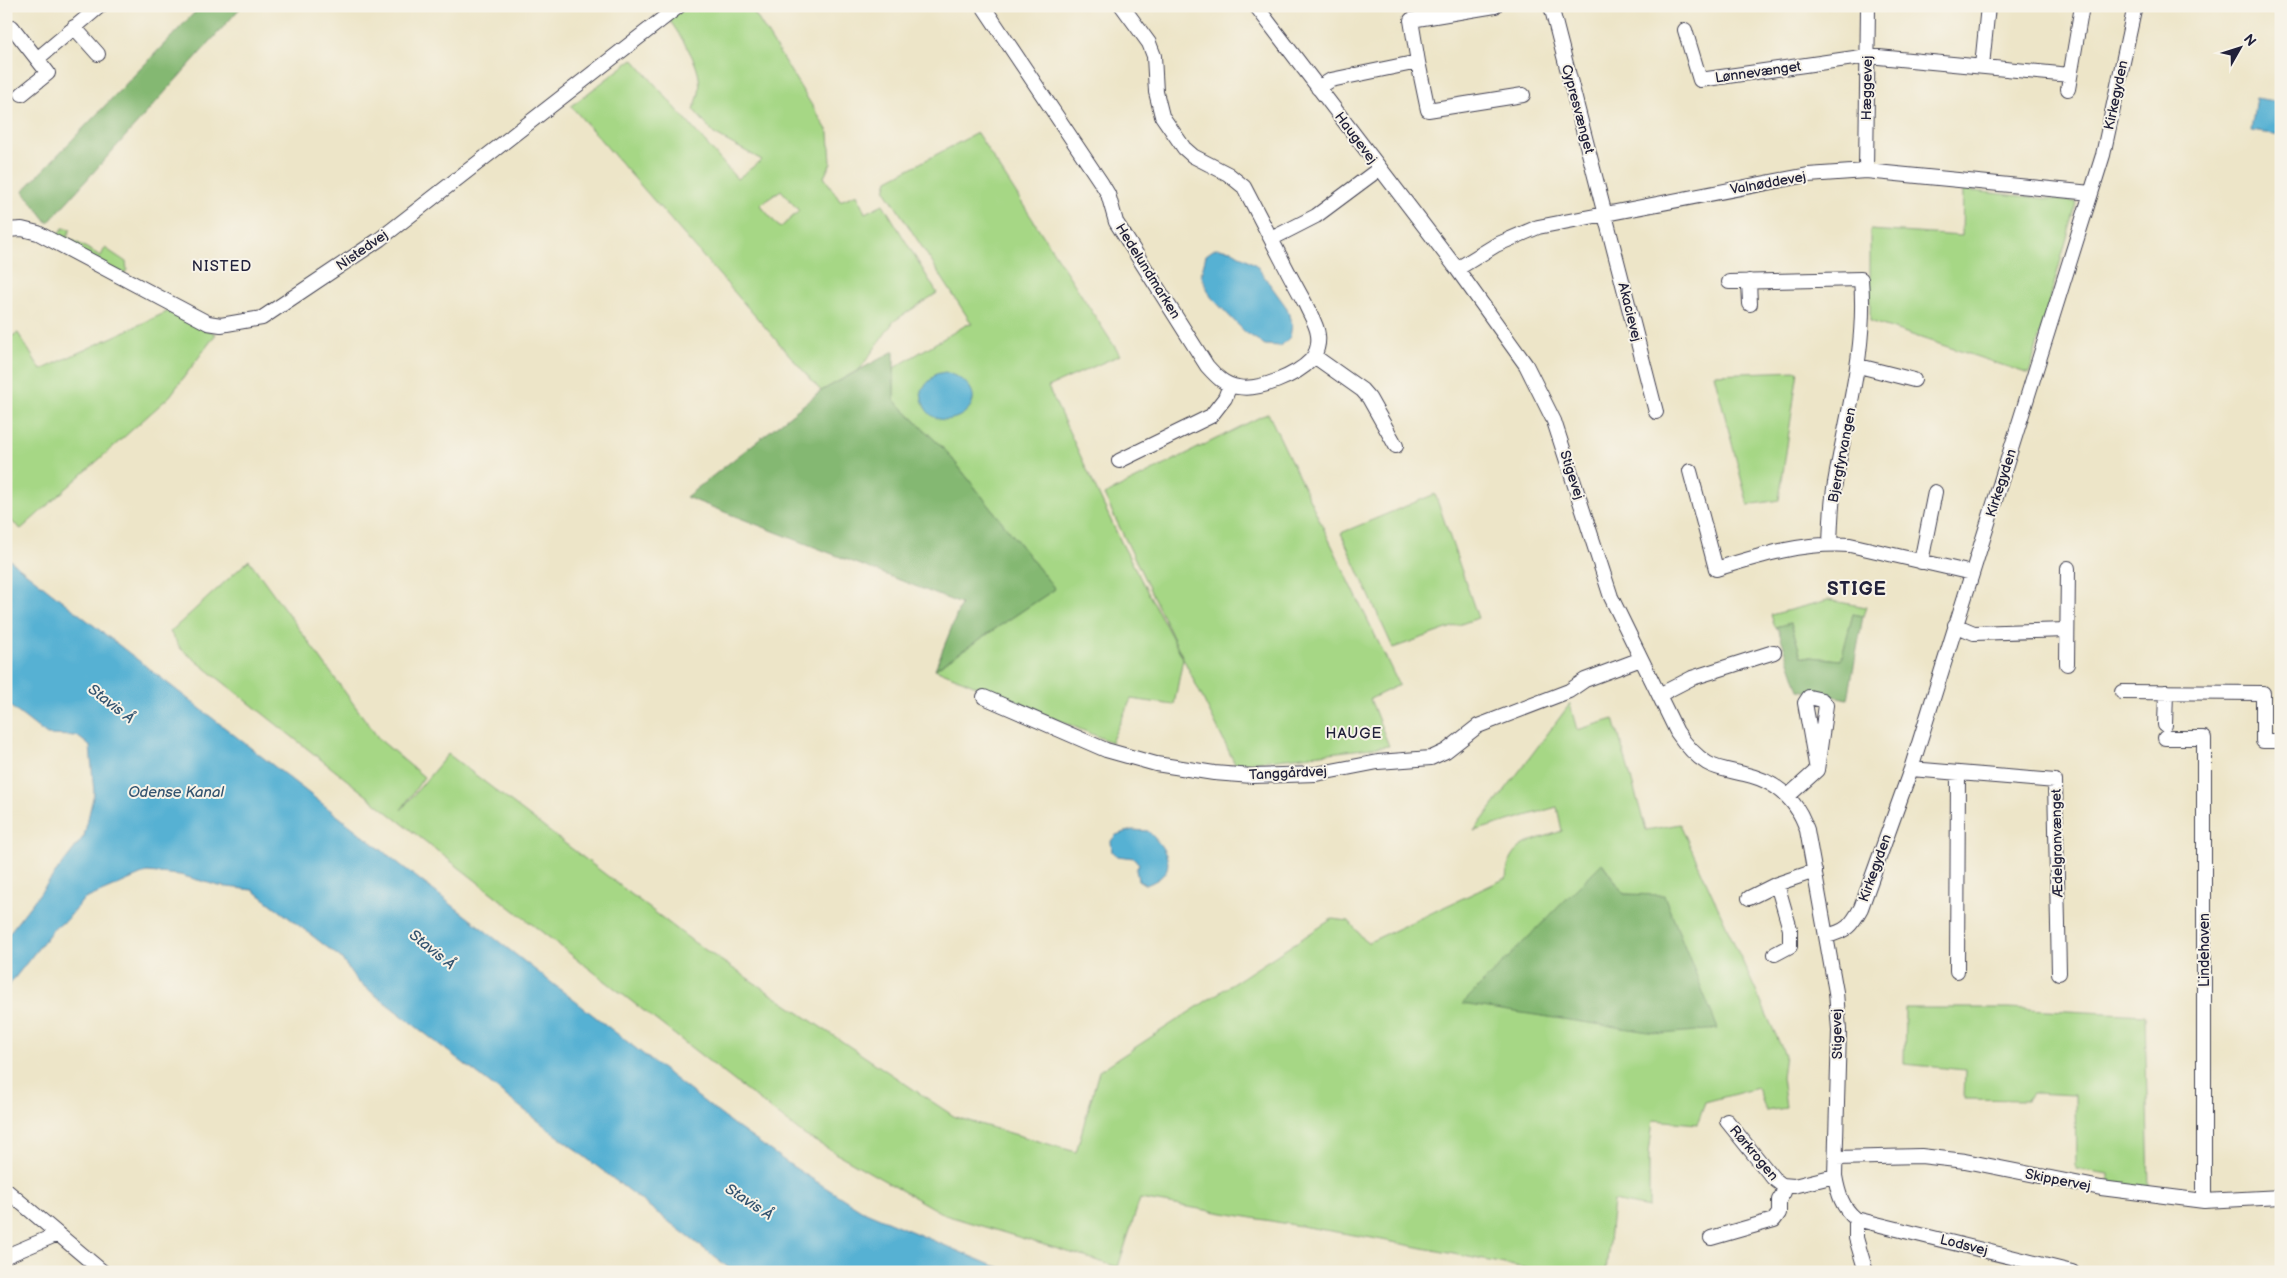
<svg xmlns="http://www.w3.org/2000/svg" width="2287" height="1278" font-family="'Balsamiq Sans',sans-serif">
	<rect width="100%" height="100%" fill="#f7f3e8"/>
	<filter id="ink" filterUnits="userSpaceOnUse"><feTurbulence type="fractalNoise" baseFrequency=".02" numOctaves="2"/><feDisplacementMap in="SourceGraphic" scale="10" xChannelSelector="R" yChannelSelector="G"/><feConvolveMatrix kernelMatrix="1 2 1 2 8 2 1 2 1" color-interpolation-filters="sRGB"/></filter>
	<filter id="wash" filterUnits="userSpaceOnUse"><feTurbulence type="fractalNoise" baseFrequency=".0096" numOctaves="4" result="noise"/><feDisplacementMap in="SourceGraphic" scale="20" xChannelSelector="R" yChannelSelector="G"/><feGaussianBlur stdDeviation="1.12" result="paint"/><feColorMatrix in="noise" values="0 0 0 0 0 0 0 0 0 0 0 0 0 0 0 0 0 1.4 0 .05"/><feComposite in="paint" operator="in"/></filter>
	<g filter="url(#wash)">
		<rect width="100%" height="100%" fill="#ede5c8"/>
		<path fill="#a6d785" stroke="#647c60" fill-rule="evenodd" d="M 687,6 L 750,6 L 829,133 L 831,163 L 824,177 L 840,201 L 857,194 L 865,213 L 883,204 L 937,293 L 894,321 L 860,369 L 821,391 L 571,106 L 633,59 L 737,179 L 762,160 L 714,134 L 693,109 C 712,77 686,46 669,19 ZM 781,190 L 799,211 L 780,228 L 760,205 Z
			M 977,133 L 1120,355 L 1048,387 L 1122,544 L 1183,658 L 1104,495 L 1268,413 L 1399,685 L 1370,699 L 1389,746 L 1235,764 L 1183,658 L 1174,705 L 1131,699 L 1111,742 L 935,669 L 1055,589 L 947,452 L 894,400 L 894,368 L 966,325 L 972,324 L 885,190 L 888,180 Z
			M 1963,190 L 2077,202 L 2029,374 L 1870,321 L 1870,230 L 1962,236 Z
			M 63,228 L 71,229 L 67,237 L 101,256 L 105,248 L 126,262 L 127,270 L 123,275 L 55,239 Z
			M 169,311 L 216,334 L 170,396 L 21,529 L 6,517 L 6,339 L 18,333 L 41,370 Z
			M 1798,371 L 1779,500 L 1748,505 L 1714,374 Z
			M 1435,494 L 1478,618 L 1393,648 L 1341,533 Z
			M 249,560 L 379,739 L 424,777 L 401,810 L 448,754 L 695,943 L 955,1117 L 1076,1152 L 1099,1071 L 1332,919 L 1349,921 L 1367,943 L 1506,878 C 1510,841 1532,842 1562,831 L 1557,807 L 1474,831 L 1570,704 L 1577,730 L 1614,719 L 1646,830 L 1680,824 L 1785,1055 L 1782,1077 L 1786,1108 L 1766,1111 L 1758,1088 L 1705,1102 L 1697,1124 L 1653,1120 L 1649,1154 L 1649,1208 L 1613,1201 L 1606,1272 L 1545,1272 L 1372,1238 L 1140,1199 L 1118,1267 L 945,1215 L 804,1135 L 395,818 L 181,649 L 170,632 ZM 1603,864 L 1624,894 L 1664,896 L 1717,1029 L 1463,1003 Z
			M 1828,600 L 1866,607 L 1863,616 L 1853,614 L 1841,660 L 1801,656 L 1791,623 L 1775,627 L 1771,615 Z
			M 1905,1008 L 2008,1008 L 2145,1015 L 2149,1189 L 2109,1184 L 2109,1174 L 2076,1169 L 2075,1095 L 2032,1093 L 2027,1100 L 1964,1099 L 1965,1070 L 1904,1064 Z"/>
		<path fill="#84b872" stroke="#536d56" d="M 196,6 L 242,6 L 48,223 L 23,191 L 196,11 Z
			M 894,351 L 894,400 L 947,452 L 1055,589 L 935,669 L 961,604 L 686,497 L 821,391 Z
			M 1853,614 L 1863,616 L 1848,699 L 1799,690 L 1778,629 L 1775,627 L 1791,623 L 1801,656 L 1841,660 Z
			M 1602,863 L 1624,894 L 1664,895 L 1718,1029 L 1662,1034 L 1462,1004 Z"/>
		<path fill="#56b1d3" stroke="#3c6a87" d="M 2256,98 L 2281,102 L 2281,135 L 2251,131 Z
			M 1216,248 L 1231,250 L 1256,265 L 1287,308 L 1292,325 L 1290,337 L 1281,346 L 1265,345 L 1245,332 L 1211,297 L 1201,275 L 1206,255 Z
			M 945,372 C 1019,397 924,455 921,390 L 936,374 Z
			M 6,557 L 734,1125 L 792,1166 L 861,1210 L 991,1265 L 1015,1272 L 734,1272 L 357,981 L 341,958 L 253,890 L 219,886 L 180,875 L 147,872 L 83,900 L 66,921 L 55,927 L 6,989 L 6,937 L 84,836 L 94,793 L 90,746 L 77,736 L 47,735 L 6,703 Z
			M 1132,830 L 1148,831 C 1168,851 1181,872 1146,885 L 1138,880 L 1136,870 L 1139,864 L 1134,858 L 1117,856 L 1112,852 L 1111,841 L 1116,835 Z"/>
	</g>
	<g filter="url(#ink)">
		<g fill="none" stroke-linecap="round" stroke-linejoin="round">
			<defs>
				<path id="minor" d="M 983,6 L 1102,184 L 1108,194 L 1116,222 L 1207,366 C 1216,376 1224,385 1238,387 C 1259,391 1297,375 1311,360 C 1317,353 1319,343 1318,335 C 1317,324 1309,313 1305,303 C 1293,282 1282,260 1271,239
					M 1122,6 L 1149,43 L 1154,56 L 1156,92 L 1162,116 L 1184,148 L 1193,156 L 1228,174 L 1244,187 L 1271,239 L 1316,216 L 1379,169
					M 1256,6 L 1457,269 L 1526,365 L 1554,421 L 1611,597 L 1677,732 C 1685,744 1694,755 1707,763 C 1717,769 1732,771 1744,774 C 1776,781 1797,799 1807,830 L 1836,992 L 1839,1030 L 1835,1176 C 1838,1193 1842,1208 1856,1219 L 2072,1272
					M 1551,6 L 1656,412
					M 12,27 L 48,73 L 22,94
					M 74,27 L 98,54
					M 1685,30 L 1700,80 L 1868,56 L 2070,75
					M 37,59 L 100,6
					M 1418,62 L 1411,20 L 1495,6
					M 1982,66 L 1988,6
					M 1318,88 L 1331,80 L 1418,62 L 1428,110 L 1523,95
					M 2068,89 L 2081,12
					M 1866,171 L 1868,6
					M 6,230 L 22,229 L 38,233 L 208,323 L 221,325 L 262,318 L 380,239 L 679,6
					M 1457,269 L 1496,245 L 1538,227 L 1808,175 L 1866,171 L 2091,193
					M 1749,281 L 1750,304
					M 1729,282 L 1861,279 C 1867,350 1847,413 1835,483 C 1831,503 1831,523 1830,544
					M 1314,356 L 1362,390 L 1369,398 L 1396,446
					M 1859,366 L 1914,380
					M 1119,461 L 1211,416 L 1225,398 L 1230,385
					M 1690,471 L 1716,569 C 1761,555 1803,542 1850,545 L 1972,573
					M 1921,562 L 1935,492
					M 1955,625 L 1974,633 L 2067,630
					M 2067,664 L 2068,568
					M 2122,692 L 2263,693 L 2263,741 L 2281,741
					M 1659,695 L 1692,678 L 1774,652
					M 984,697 L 1106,750 L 1156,764 L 1214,773 L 1252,776 L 1316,774 L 1378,762 L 1431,758 L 1446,751 L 1478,726 L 1569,691 L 1585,680 L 1641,659
					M 2165,725 L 2166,692
					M 2165,738 L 2204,738 L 2204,1201
					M 1911,769 L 2055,781 L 2059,973
					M 1788,796 L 1817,770 L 1826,705 L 1822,700 L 1809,697 L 1805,703 L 1817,770
					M 1777,884 L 1815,871
					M 1749,898 L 1777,884 L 1790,929 L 1790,946 L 1775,954
					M 1826,936 C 1847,931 1851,926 1861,908 L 1911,769 L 2103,155 L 2135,6
					M 1957,971 L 1958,773
					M 1727,1121 L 1773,1178 L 1782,1185 L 1794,1186 L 1835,1176
					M 1836,1158 L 1921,1156 L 1965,1161 L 2101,1188 L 2204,1201 L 2281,1197
					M 6,1190 L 103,1272
					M 1856,1219 L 1856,1238 L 1866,1272
					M 1711,1238 L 1774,1220 L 1779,1213 L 1779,1200 L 1784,1192 L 1782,1185
					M 6,1256 L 58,1234"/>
			</defs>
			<use href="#minor" stroke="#403f50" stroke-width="16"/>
			<use href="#minor" stroke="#fff" stroke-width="14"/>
		</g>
	</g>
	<g text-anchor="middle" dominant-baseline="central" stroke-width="4" stroke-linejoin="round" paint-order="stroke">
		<g font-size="14" fill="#22223b" stroke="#f7f3e8">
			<text transform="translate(1758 72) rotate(-8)">Lønnevænget</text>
			<text transform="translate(1867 88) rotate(-89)">Hæggevej</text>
			<text transform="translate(2116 95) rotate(-78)">Kirkegyden</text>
			<text transform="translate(1578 109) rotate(75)">Cypresvænget</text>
			<text transform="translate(1356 138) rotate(53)">Haugevej</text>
			<text transform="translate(1768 183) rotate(-10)">Valnøddevej</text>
			<text transform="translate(362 250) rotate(-35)">Nistedvej</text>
			<text transform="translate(1148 271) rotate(58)">Hedelundmarken</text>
			<text transform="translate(1630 312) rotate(76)">Akacievej</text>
			<text transform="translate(1842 455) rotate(-79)">Bjergfyrvangen</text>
			<text transform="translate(1572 475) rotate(72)">Stigevej</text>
			<text transform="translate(2001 483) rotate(-72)">Kirkegyden</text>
			<text transform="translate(1288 773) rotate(-3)">Tanggårdvej</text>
			<text transform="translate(2057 843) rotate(-91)">Ædelgranvænget</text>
			<text transform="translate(1875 868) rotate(-70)">Kirkegyden</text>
			<text transform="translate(2204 950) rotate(-90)">Lindehaven</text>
			<text transform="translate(1837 1034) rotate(-91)">Stigevej</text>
			<text transform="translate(1754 1153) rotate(50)">Rørkrogen</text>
			<text transform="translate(2058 1180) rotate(11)">Skippervej</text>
			<text transform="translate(1964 1245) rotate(14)">Lodsvej</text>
		</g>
		<g font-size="15" letter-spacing="1" fill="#22223b" stroke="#f7f3e8">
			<text x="222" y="266">NISTED</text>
			<text x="1354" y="733">HAUGE</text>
		</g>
		<g font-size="15" font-style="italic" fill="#345470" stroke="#f7f3e8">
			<text transform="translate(111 704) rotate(38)">Stavis Å</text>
			<text x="176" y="792">Odense Kanal</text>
			<text transform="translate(432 950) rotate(39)">Stavis Å</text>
			<text transform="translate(749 1202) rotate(33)">Stavis Å</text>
		</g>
		<g font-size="19" font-weight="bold" letter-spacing="1" fill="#22223b" stroke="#f7f3e8">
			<text x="1857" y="589">STIGE</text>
		</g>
	</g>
	<rect width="2287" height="1278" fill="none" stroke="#f7f3e8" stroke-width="25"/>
	<g transform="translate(2240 48) rotate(51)" stroke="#f7f3e8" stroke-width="4" paint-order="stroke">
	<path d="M0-4L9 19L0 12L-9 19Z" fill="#22223b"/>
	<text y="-8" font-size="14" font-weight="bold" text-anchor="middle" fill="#22223b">N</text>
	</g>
</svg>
